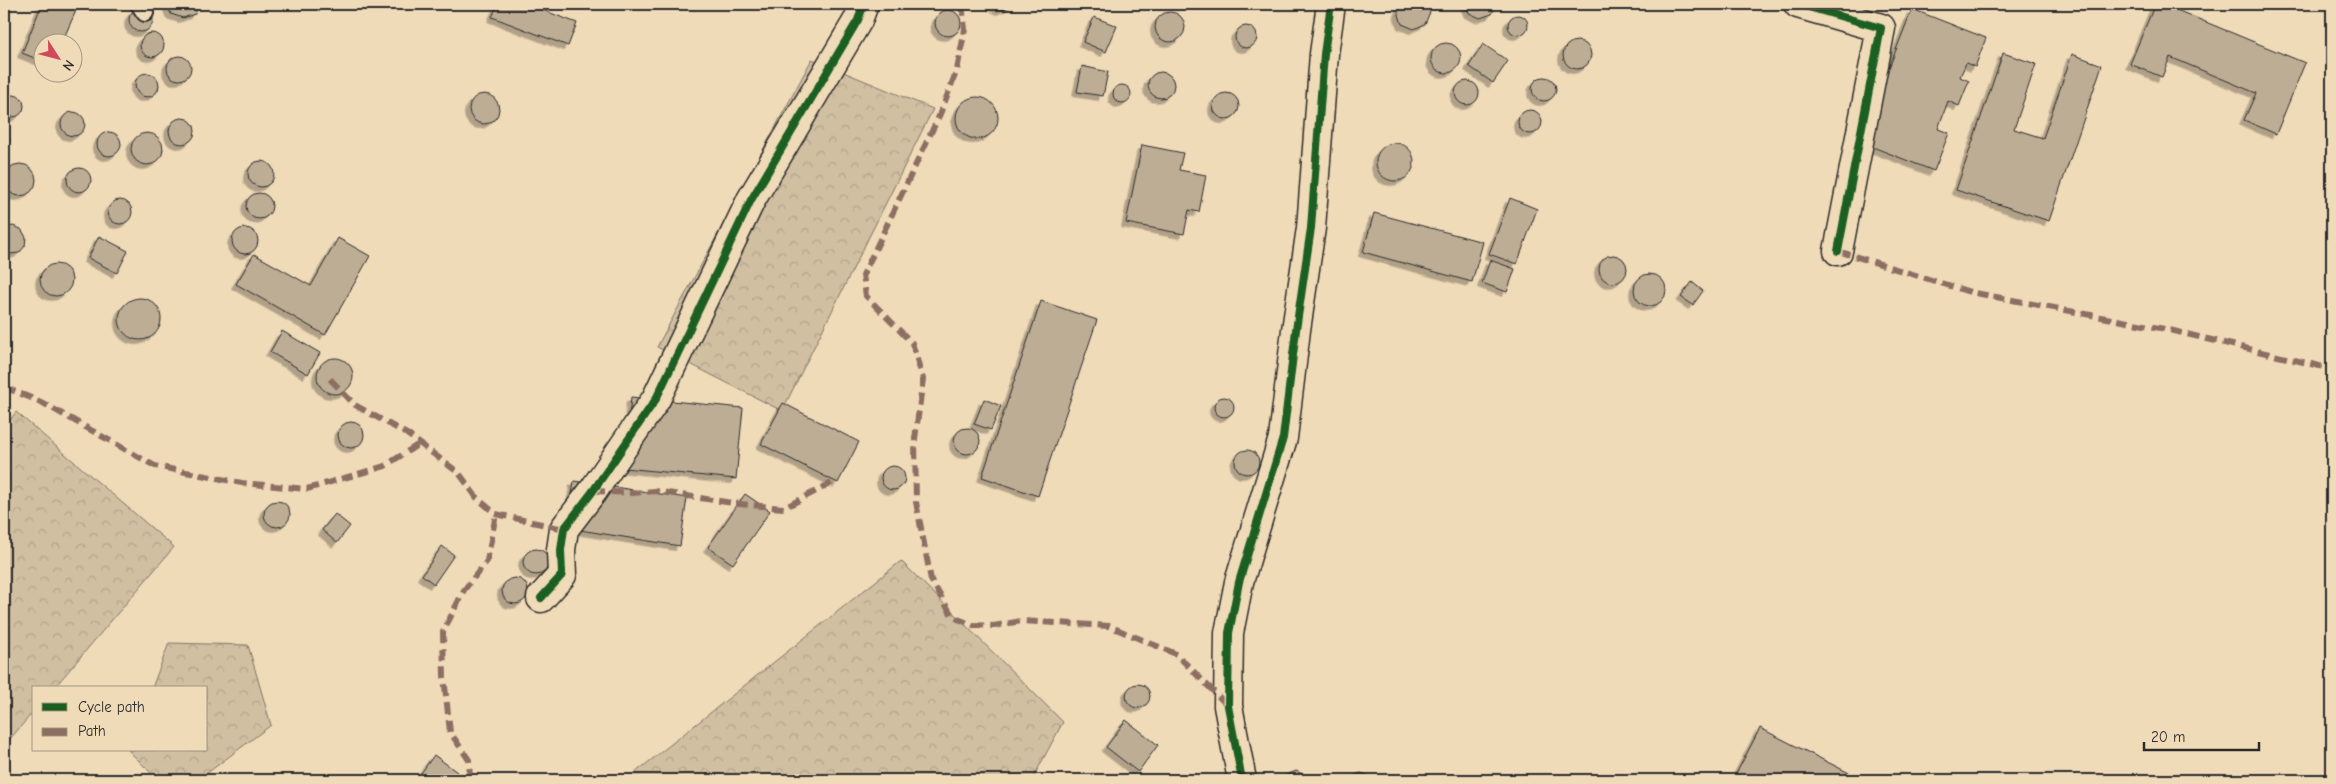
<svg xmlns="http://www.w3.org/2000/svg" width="2336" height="784" font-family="'Comic Neue',sans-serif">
	<defs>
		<pattern id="forest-crowns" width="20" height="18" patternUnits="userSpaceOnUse" patternTransform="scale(1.25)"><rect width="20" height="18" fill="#d0bfa1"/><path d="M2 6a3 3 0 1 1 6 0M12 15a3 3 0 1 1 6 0" fill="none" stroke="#b3a48b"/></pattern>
		<filter id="shadow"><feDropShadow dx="-4.5" dy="4.5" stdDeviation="0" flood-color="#0004"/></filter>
	</defs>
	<rect width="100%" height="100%" fill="#f0dbb9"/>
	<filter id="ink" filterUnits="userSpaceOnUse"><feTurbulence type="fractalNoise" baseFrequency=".02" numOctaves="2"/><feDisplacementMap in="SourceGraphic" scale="10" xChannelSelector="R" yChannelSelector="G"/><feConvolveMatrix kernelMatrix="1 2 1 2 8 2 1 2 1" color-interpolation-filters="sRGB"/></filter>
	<g filter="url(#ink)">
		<path fill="url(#forest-crowns)" stroke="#7e7566" d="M 812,59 L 933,109 L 782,411 L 657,347 Z
			M 16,412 L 174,547 L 54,688 L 34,688 L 34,711 L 4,746 L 4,429 Z
			M 901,561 L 1063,722 L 1032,780 L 626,780 Z
			M 169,643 L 248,645 L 271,725 L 198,780 L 158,780 L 128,750 L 206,750 L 206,688 L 152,688 Z"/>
		<path fill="#bdad94" stroke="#2b2b2b" filter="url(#shadow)" d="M 42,4 L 79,4 L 62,42 L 42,42 L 42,61 L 22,53 Z
			M 167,4 L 199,4 L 195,14 L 183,18 L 171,14 Z
			M 498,4 L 533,4 L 532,6 L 577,23 L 568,46 L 492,17 Z
			M 990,4 L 1012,4 L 1011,6 L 1001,10 Z
			M 1401,4 L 1427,4 L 1430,12 L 1425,24 L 1414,29 L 1402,24 L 1398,12 Z
			M 1465,4 L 1496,4 L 1492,14 L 1480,18 L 1469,13 Z
			M 2155,4 L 2162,4 L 2305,63 L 2276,134 L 2244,120 L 2256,93 L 2170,57 L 2162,77 L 2130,64 Z
			M129 20a12 12 0 1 1 24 0a12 12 0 1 1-24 0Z
			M 1912,9 L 1986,38 L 1975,67 L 1966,63 L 1960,77 L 1969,81 L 1959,106 L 1948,101 L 1938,129 L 1949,133 L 1934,171 L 1860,142 Z
			M935 23a13 13 0 1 1 26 0a13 13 0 1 1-26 0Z
			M1155 27a15 15 0 1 1 30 0a15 15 0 1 1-30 0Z
			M1508 25a10 10 0 1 1 20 0a10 10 0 1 1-20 0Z
			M 1094,17 L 1117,26 L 1106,52 L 1083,42 Z
			M1235 37a11 11 0 1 1 22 0a11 11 0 1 1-22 0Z
			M140 45a12 12 0 1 1 24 0a12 12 0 1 1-24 0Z
			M1563 55a14 14 0 1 1 28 0a14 14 0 1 1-28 0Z
			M1431 58a15 15 0 1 1 30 0a15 15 0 1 1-30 0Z
			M 1483,44 L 1508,61 L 1493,83 L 1469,66 Z
			M 2003,53 L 2036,64 L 2014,129 L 2043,138 L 2072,54 L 2102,65 L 2049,221 L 1956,190 Z
			M167 68a12 12 0 1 1 24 0a12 12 0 1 1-24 0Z
			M 1082,66 L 1108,72 L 1103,96 L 1077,92 Z
			M1148 85a13 13 0 1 1 26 0a13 13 0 1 1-26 0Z
			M135 85a12 12 0 1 1 24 0a12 12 0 1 1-24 0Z
			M1532 89a12 12 0 1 1 24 0a12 12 0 1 1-24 0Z
			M1455 93a12 12 0 1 1 24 0a12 12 0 1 1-24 0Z
			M1113 94a9 9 0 1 1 18 0a9 9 0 1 1-18 0Z
			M1213 106a13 13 0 1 1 26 0a13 13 0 1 1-26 0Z
			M469 109a15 15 0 1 1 30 0a15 15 0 1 1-30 0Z
			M2 106a11 11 0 1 1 22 0a11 11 0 1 1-22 0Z
			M956 118a21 21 0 1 1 42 0a21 21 0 1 1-42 0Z
			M1518 122a12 12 0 1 1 24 0a12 12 0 1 1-24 0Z
			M61 124a12 12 0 1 1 24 0a12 12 0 1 1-24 0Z
			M169 131a13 13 0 1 1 26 0a13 13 0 1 1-26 0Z
			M 4,130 L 10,140 L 4,149 Z
			M97 144a12 12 0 1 1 24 0a12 12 0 1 1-24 0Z
			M131 149a16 16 0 1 1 32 0a16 16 0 1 1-32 0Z
			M1376 162a19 19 0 1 1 38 0a19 19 0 1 1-38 0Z
			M 1142,145 L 1183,153 L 1179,170 L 1206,175 L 1199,212 L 1189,210 L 1184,234 L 1126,223 Z
			M248 174a13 13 0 1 1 26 0a13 13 0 1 1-26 0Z
			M4 180a16 16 0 1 1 32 0a16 16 0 1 1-32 0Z
			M67 180a12 12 0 1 1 24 0a12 12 0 1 1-24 0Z
			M246 206a13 13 0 1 1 26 0a13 13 0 1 1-26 0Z
			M 1510,198 L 1537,209 L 1517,264 L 1489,254 Z
			M108 212a12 12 0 1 1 24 0a12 12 0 1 1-24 0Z
			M 1374,213 L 1483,242 L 1472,282 L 1363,252 Z
			M 13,226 L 21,229 L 26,237 L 25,246 L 19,253 L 10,254 L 4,252 L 4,228 Z
			M232 241a13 13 0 1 1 26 0a13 13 0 1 1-26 0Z
			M 99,236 L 128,251 L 117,273 L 88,258 Z
			M 338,238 L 370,256 L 325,335 L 236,284 L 254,254 L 311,286 Z
			M1599 269a14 14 0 1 1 28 0a14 14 0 1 1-28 0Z
			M 1490,260 L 1515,269 L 1507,292 L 1482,283 Z
			M40 280a16 16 0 1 1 32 0a16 16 0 1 1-32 0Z
			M1634 290a16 16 0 1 1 32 0a16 16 0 1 1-32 0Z
			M 1692,282 L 1703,291 L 1693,305 L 1681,297 Z
			M119 319a21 21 0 1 1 42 0a21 21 0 1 1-42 0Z
			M 1041,301 L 1097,320 L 1038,496 L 982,477 Z
			M 282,331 L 320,353 L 308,374 L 270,352 Z
			M317 376a18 18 0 1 1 36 0a18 18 0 1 1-36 0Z
			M1214 407a10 10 0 1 1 20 0a10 10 0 1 1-20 0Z
			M 631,397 L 743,408 L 736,479 L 624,468 Z
			M 984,399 L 1001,406 L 991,430 L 974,424 Z
			M 783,403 L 859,442 L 838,483 L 761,444 Z
			M338 435a13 13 0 1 1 26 0a13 13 0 1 1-26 0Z
			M954 441a13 13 0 1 1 26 0a13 13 0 1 1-26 0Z
			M1235 462a12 12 0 1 1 24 0a12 12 0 1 1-24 0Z
			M881 478a12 12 0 1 1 24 0a12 12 0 1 1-24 0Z
			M 574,481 L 687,498 L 680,546 L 567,528 Z
			M 745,494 L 770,511 L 733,564 L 708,547 Z
			M264 514a13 13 0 1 1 26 0a13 13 0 1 1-26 0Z
			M 335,514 L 350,526 L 337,543 L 322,530 Z
			M 442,546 L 454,555 L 434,584 L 422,575 Z
			M523 562a13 13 0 1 1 26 0a13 13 0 1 1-26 0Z
			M502 591a13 13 0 1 1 26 0a13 13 0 1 1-26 0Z
			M1126 696a12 12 0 1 1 24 0a12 12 0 1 1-24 0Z
			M 1126,720 L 1158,745 L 1138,772 L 1106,747 Z
			M 1760,728 L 1863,780 L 1748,780 L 1736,774 Z
			M 434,755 L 457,772 L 451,780 L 416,780 Z
			M 1296,771 L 1307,776 L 1309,780 L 1282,780 L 1284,776 Z
			M 1361,773 L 1372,777 L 1374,780 L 1348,780 L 1350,777 Z"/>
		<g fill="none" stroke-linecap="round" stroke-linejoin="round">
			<defs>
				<path id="service" d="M 139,4 L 145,13"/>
				<path id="minor" d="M 1798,4 L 1881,28 L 1838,251
					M 541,598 L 562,575 L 561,550 L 564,529 L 593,491 L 656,399 L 751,200 L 858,20 L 864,4
					M 1242,780 L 1228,706 L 1229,633 L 1239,582 L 1283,438 L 1296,330 L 1311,228 L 1324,54 L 1331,4"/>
			</defs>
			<use href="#service" stroke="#2b2b2b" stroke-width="20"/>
			<use href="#minor" stroke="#2b2b2b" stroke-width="31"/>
			<use href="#service" stroke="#f0dbb9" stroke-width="16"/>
			<use href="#minor" stroke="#f0dbb9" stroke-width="28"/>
			<path stroke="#8d6e63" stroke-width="6" stroke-dasharray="12 6" stroke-linecap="butt" d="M 962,4 L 965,29 L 957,70 L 940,114 L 863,275 L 866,296 L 912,343 L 923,379 L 915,439 L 916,502 L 931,580 L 953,617 L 973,625 L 994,626 L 1021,621 L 1109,626 L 1176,654 L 1228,706
				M 4,101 L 6,101
				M 1838,251 L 1970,292 L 2170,330 L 2332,369
				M 330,379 L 355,405 L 407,434 L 459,473 L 477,498 L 496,514 L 564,529
				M 4,387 L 41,402 L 155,466 L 242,483 L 307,489 L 385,466 L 419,444
				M 593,491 L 633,493 L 655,491 L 739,504 L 784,508 L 837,480
				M 470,780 L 469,760 L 450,732 L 444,677 L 443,632 L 464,590 L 487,561 L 496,514"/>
			<defs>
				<path id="cycleway" d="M 1798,4 L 1881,28 L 1838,251
					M 541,598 L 562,575 L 561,550 L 564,529 L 593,491 L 656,399 L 751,200 L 858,20 L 864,4
					M 1242,780 L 1228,706 L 1229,633 L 1239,582 L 1283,438 L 1296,330 L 1311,228 L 1324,54 L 1331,4"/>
			</defs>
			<use href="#cycleway" stroke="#f0dbb9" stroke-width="11"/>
			<use href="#cycleway" stroke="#1b5e20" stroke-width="8"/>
		</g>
	</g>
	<rect width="2336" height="784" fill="none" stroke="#f0dbb9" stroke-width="20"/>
	<rect x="10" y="10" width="2316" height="764" fill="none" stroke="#2b2b2b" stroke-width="2" filter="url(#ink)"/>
	<rect x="32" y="686" width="175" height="65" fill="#f0dbb9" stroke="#a19580"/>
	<rect x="42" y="703" width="25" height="8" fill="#1b5e20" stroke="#a19580"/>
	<text x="78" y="712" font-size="15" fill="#2b2b2b">Cycle path</text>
	<rect x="42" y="728" width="25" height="8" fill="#8d6e63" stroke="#a19580"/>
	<text x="78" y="736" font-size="15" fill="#2b2b2b">Path</text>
	<g transform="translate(58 58) rotate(126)"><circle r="24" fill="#f0dbb9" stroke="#a19580"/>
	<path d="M0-4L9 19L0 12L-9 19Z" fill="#d1495b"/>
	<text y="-8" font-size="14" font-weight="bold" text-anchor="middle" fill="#2b2b2b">N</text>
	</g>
	<path d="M2144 742v8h115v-8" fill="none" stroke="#2b2b2b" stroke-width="2.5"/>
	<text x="2151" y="742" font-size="15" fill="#2b2b2b" stroke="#f0dbb9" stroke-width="4" paint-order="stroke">20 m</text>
</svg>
